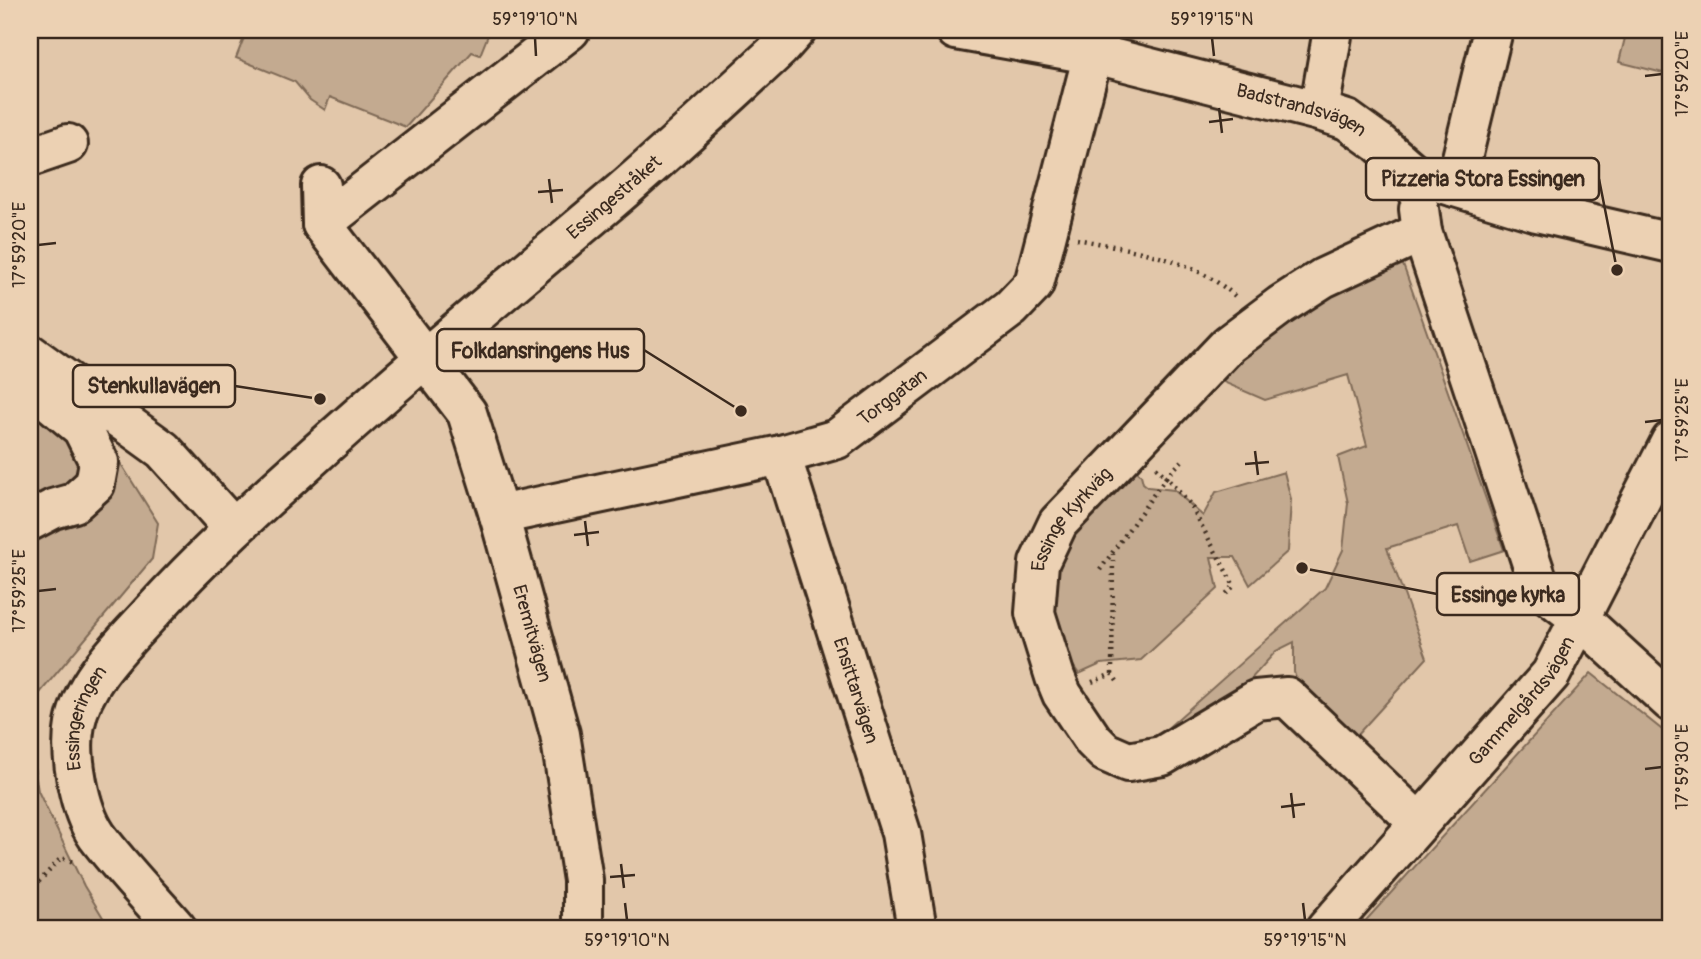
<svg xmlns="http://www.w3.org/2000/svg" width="1701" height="959" font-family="Pangolin,sans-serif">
	<rect width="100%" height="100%" fill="#e2c7aa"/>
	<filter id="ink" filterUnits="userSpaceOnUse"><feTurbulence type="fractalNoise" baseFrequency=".0143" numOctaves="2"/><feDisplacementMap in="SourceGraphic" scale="14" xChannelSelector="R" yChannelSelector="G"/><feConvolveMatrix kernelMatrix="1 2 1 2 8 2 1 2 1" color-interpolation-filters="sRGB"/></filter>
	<g filter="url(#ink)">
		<path fill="#c3aa90" stroke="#7f6a57" stroke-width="2" d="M 247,30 L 490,30 L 480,55 L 472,52 L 406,127 L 330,97 L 325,110 L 310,100 L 295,82 L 236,58 Z
			M 1627,30 L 1671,30 L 1671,75 L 1619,62 Z
			M 1401,259 L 1504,550 L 1470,561 L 1458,526 L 1387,548 L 1427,658 L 1356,736 L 1408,785 L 1400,794 L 1305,708 L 1294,672 L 1294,642 L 1276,651 L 1233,699 L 1144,749 L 1325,588 L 1343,550 L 1348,503 L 1338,457 L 1367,446 L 1348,375 L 1265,400 L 1214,378 L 1257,330 Z
			M 30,370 L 92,424 L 123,467 L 158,523 L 152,559 L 39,694 L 30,720 Z
			M 1131,465 L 1141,475 L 1143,483 L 1148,487 L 1174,490 L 1203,516 L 1216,492 L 1284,472 L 1291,499 L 1288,551 L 1250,585 L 1235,557 L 1211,557 L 1218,589 L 1141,660 L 1101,664 L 1079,674 L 1054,638 L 1046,579 L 1062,550 Z
			M 1591,673 L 1671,737 L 1671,929 L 1358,929 Z
			M 30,743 L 38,791 L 84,886 L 110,929 L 30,929 Z"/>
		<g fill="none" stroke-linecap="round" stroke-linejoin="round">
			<defs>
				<g id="minor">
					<path id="s1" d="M 956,30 L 1107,57 L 1319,111 L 1347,120 L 1379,143 L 1416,175 L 1537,212 L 1671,243"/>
					<path d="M 1319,111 L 1333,30"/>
					<path d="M 30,157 L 68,144"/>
					<path id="s2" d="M 321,186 L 322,224 L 467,413 L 499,515 L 560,734 L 583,880 L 583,929"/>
					<path d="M 1455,187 L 1493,30"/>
					<path d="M 1419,209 L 1422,232 L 1540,588 L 1579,618 L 1671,702"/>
					<path d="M 322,224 L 570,30"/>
					<path d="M 30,354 L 163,450 L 233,528"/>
					<path d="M 30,385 L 82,428 L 99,462 L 95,484 L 74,503 L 53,509 L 30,521"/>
					<path id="s3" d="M 781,455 L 901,833 L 917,929"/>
					<path id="s4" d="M 499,515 L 781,455 L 837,439 L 1011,308 L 1034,284 L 1093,54"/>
					<path id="s5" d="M 1418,822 L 1287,697 L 1256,700 L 1162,756 L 1128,762 L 1105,752 L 1093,740 L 1062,694 L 1055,677 L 1035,613 L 1039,563 L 1058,523 L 1229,344 L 1281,305 L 1323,278 L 1422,232"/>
					<path id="s6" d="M 177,929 C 152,900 120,867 97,836 C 79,810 69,755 75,724 C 83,681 122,645 150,614 C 202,556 260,504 318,452 C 412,367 510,286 607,204 C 666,154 723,101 780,48 L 796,30"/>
					<path id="s7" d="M 1326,929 L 1551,674 L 1671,441"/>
				</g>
			</defs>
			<use href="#minor" stroke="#3b2a1e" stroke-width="44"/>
			<path stroke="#3b2a1e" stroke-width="4.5" stroke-dasharray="2 5" stroke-linecap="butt" d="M 1077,239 C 1132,250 1195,258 1237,298
				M 1156,467 L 1166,477 L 1182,461
				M 1100,570 L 1166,477 L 1190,504 L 1234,586 L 1224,596
				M 1112,674 L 1113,554
				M 1092,682 L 1112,674 L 1117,681
				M 30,907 L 32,889 L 61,858 L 74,862"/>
			<use href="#minor" stroke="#ecd1b3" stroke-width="38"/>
		</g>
	</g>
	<path fill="none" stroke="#3b2a1e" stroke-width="2.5" d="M 535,38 L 536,56M 1212,38 L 1214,56M 1645,76 L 1662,74M 1219,108 L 1222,133M 1209,122 L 1233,119M 549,179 L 552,203M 538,192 L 563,190M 38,245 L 56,243M 1645,422 L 1662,420M 1255,451 L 1258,475M 1245,464 L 1269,462M 585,521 L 588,546M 574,535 L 599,532M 38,591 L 56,589M 1645,769 L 1662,767M 1291,793 L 1294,818M 1281,807 L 1305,804M 621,864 L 624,888M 610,877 L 635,875M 625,903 L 627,920M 1303,903 L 1305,920"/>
	<g text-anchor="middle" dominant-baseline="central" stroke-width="7" stroke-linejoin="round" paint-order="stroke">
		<g font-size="19" fill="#3b2a1e" stroke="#ecd1b3">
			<text stroke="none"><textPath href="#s1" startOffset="355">Badstrandsvägen</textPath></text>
			<text stroke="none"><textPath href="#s6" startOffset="998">Essingestråket</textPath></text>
			<text stroke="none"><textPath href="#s4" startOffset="416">Torggatan</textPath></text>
			<text stroke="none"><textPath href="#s5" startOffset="644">Essinge Kyrkväg</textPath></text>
			<text stroke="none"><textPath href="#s2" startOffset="506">Eremitvägen</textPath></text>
			<text stroke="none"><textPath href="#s3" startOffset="247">Ensittarvägen</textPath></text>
			<text stroke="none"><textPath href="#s7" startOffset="301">Gammelgårdsvägen</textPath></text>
			<text stroke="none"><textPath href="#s6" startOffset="247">Essingeringen</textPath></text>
		</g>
	</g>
	<path fill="none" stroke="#3b2a1e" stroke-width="2.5" d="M1617 270L1599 179M741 411L644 350M320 399L235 386M1302 568L1437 594"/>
	<g fill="#3b2a1e" stroke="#ecd1b3" stroke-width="2.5">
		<circle cx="1617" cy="270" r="7"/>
		<circle cx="741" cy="411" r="7"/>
		<circle cx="320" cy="399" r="7"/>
		<circle cx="1302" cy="568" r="7"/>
	</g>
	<g fill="#ecd1b3" stroke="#3b2a1e" stroke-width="2.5">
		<rect x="1366" y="158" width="233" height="42" rx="7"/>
		<rect x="437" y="329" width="207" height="42" rx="7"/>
		<rect x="73" y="365" width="162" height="42" rx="7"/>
		<rect x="1437" y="573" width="142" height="42" rx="7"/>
	</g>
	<g font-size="21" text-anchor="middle" font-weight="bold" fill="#3b2a1e">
		<text x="1483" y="186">Pizzeria Stora Essingen</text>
		<text x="540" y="358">Folkdansringens Hus</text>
		<text x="154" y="393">Stenkullavägen</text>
		<text x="1508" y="602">Essinge kyrka</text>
	</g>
	<rect width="1701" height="959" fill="none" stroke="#ecd1b3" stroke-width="77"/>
	<rect x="38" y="38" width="1624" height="882" fill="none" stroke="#3b2a1e" stroke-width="2.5"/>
	<g font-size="18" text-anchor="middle" fill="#3b2a1e">
		<text x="535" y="25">59°19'10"N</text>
		<text x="1212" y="25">59°19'15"N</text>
		<text transform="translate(1682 74) rotate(-90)" y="6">17°59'20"E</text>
		<text transform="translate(19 245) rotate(-90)" y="6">17°59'20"E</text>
		<text transform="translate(1682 420) rotate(-90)" y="6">17°59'25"E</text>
		<text transform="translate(19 591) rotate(-90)" y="6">17°59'25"E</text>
		<text transform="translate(1682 767) rotate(-90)" y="6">17°59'30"E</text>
		<text x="627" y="946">59°19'10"N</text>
		<text x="1305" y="946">59°19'15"N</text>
	</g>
</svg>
